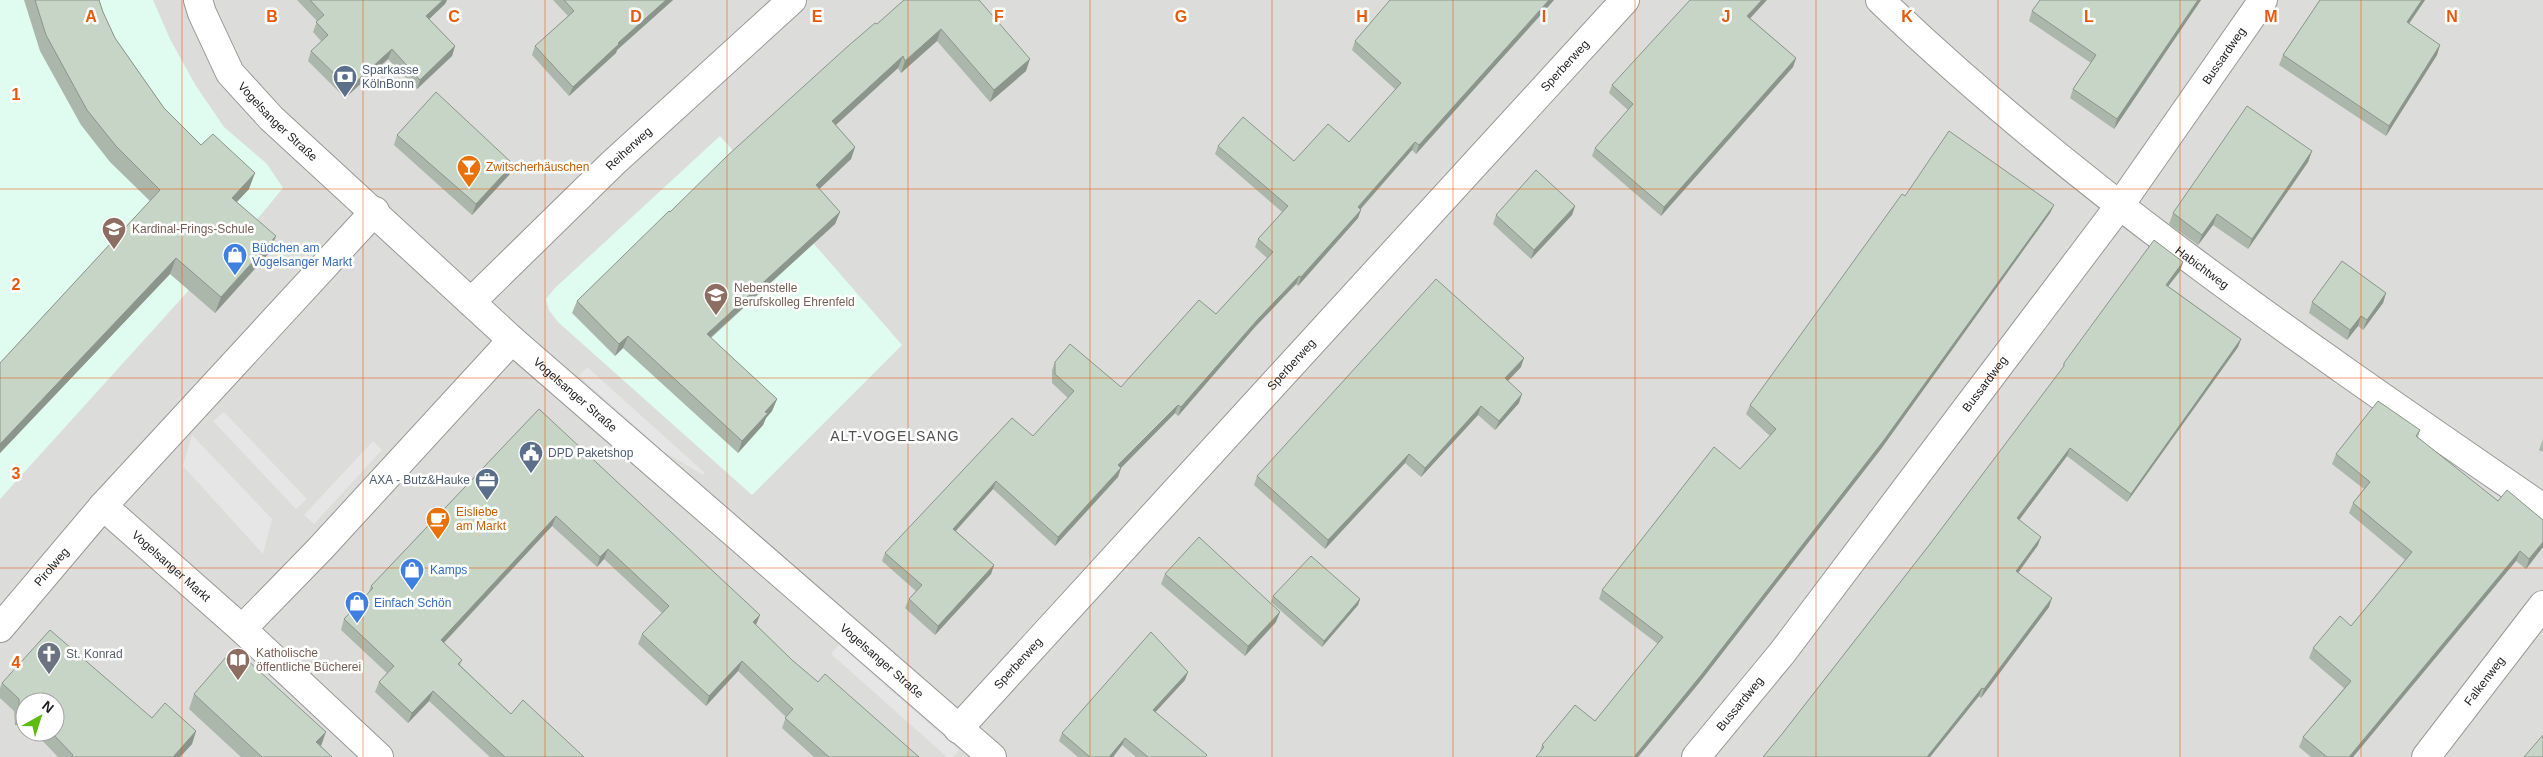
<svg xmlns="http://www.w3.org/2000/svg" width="2543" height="757" font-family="Arial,sans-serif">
	<rect width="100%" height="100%" fill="#e5eee7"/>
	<path fill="#dcdcdb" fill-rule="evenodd" d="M 0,0 L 2543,0 L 2543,757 L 0,757 ZM 25,702 L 55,702 L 55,732 L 25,732 Z"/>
	<path fill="#e0fcf0" d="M 0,0 L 153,0 L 170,39 L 196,86 L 224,127 L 267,164 L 283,188 L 255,222 L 200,278 L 0,499 Z
		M 720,136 L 902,345 L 752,495 L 558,322 L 549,310 L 546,299 L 555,288 Z"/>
	<path fill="#e6e6e6" d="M 587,367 L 705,473 L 703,475 L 663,451 L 579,376 Z
		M 224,412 L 307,499 L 296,509 L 213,421 Z
		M 192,435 L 272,519 L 263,554 L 183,466 Z
		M 373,441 L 382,450 L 314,524 L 304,515 Z
		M 839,645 L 959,750 L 953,757 L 947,757 L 831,654 Z"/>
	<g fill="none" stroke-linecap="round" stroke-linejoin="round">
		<defs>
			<g id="minor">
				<path id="s1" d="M 198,0 L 202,13 L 230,73 L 271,118 L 512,340 L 992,757"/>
				<path id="s2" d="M 1880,0 C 2080,192 2315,351 2543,508"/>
				<path id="s3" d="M 471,302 L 613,163 L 792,0"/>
				<path id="s4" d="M 103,506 L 242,629 L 379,757"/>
				<path id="s5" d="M 0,628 L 103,506 L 375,211"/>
				<path d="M 242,629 L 320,549 L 512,340"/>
				<path id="s6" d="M 958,729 L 1625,0"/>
				<path id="s7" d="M 1696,757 L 1782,653 L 2120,205 L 2263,0"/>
				<path id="s8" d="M 2426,757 L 2543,605"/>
			</g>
		</defs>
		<use href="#minor" stroke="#989898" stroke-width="30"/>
		<use href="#minor" stroke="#fff" stroke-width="28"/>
	</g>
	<path fill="#aab7aa" d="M 24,0 L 99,0 L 103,12 L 115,38 L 164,108 L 201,145 L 249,189 L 237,202 L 270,252 L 215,313 L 170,274 L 0,453 L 0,363 L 150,201 L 110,162 L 81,125 L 40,51 Z
		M 297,0 L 447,0 L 445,4 L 429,19 L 455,46 L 452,56 L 417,89 L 388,59 L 345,98 L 308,61 L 311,51 L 322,42 L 313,32 L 317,21 Z
		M 553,0 L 673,0 L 617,50 L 616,53 L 569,96 L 532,55 L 535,46 L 568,16 Z
		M 904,0 L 980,0 L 979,1 L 1026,71 L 990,102 L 937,41 L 901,73 L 898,68 L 836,125 L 855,147 L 851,159 L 819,189 L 840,212 L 835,224 L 711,338 L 777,399 L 772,411 L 766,418 L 763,425 L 738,453 L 623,348 L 615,356 L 572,313 L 577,301 L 670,212 Z
		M 1554,0 L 1416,154 L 1412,150 L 1361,209 L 1358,218 L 1298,286 L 1296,284 L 1255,327 L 1178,416 L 1175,413 L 1121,468 L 1118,477 L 1055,546 L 993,489 L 956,531 L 994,565 L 991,574 L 935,635 L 905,608 L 909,599 L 916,591 L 882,561 L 885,553 L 1033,436 L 1068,398 L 1052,383 L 1052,370 L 1055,362 L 1121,387 L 1216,314 L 1267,258 L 1255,247 L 1258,239 L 1282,212 L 1215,154 L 1218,146 L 1294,161 L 1349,142 L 1396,90 L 1352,50 L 1355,41 Z
		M 2201,0 L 2114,129 L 2070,98 L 2073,89 L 2091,63 L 2029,21 L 2032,11 Z
		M 2320,0 L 2425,0 L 2409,24 L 2440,45 L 2437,55 L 2386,136 L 2279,65 L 2283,55 Z
		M 1750,18 L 1796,58 L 1793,67 L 1661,216 L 1592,156 L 1595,148 L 1628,110 L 1609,93 L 1612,85 Z
		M 397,135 L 513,164 L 509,175 L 472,215 L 394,145 Z
		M 2312,151 L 2308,162 L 2248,249 L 2213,225 L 2198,245 L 2169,224 L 2173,213 Z
		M 1905,196 L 2054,205 L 2050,213 L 1881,449 L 1699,683 L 1638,757 L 1536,757 L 1539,754 L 1542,745 L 1595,721 L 1658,644 L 1599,599 L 1602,590 L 1740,469 L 1770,436 L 1746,414 L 1750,405 Z
		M 1575,206 L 1572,215 L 1531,259 L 1493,224 L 1496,215 Z
		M 2183,262 L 2180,271 L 2168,286 L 2241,339 L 2238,347 L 2127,502 L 2067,456 L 2019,520 L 2038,545 L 2018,573 L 2049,607 L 1981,698 L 1979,696 L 1930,757 L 1763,757 L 1782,734 L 1930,544 L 2062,370 L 2064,363 Z
		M 2386,293 L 2383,303 L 2363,330 L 2358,326 L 2347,340 L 2309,313 L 2312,302 Z
		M 1521,367 L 1508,381 L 1519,403 L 1495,430 L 1478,415 L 1421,477 L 1405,463 L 1325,549 L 1254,485 L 1257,476 Z
		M 539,409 L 756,625 L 792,660 L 818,682 L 919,757 L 814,757 L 782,728 L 786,717 L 738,671 L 706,706 L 638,644 L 642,634 L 662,613 L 604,559 L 597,567 L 552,526 L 444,643 L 462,660 L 460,665 L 511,714 L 584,757 L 490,757 L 429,701 L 408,723 L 375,692 L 379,682 L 387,673 L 341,630 L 344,619 L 368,594 L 371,586 Z
		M 2420,430 L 2418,437 L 2543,547 L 2526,569 L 2516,561 L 2353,757 L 2311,757 L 2299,747 L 2303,737 L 2344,688 L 2309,658 L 2313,648 L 2351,626 L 2405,560 L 2349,513 L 2353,503 L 2364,489 L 2332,464 L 2336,454 Z
		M 2543,439 L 2543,452 L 2539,450 Z
		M 1165,574 L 1276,622 L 1245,656 L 1161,584 Z
		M 1273,596 L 1360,599 L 1358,605 L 1322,647 L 1271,602 Z
		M 1185,680 L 1155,712 L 1206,757 L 1136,757 L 1122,745 L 1113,757 L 1078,757 L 1059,741 L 1062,733 Z
		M 2,683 L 152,718 L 196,731 L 192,744 L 180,757 L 58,757 L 34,732 L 55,732 L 25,702 L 15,725 L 14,711 L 0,698 L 0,688 Z
		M 194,694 L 321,746 L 332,757 L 241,757 L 189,709 Z"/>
	<path fill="#8b958b" d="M 443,0 L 447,0 L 445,4 L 423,25 L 426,16 Z
		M 666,0 L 673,0 L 617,50 L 616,53 L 569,96 L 573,87 L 618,43 Z
		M 1549,0 L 1554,0 L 1416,154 L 1419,145 Z
		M 1762,0 L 1767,0 L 1744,25 L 1747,16 Z
		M 2198,0 L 2201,0 L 2114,129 L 2117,119 Z
		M 2422,0 L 2425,0 L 2403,32 L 2407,22 Z
		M 941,29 L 937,41 L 901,73 L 905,61 Z
		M 2440,45 L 2437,55 L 2386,136 L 2389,126 Z
		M 455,46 L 452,56 L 417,89 L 420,80 Z
		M 392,49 L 388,59 L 345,98 L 349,88 Z
		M 903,56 L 898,68 L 827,133 L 832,121 Z
		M 1796,58 L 1793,67 L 1661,216 L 1664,207 Z
		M 1030,59 L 1026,71 L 990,102 L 994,90 Z
		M 1415,142 L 1412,150 L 1355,215 L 1358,207 Z
		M 855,147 L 851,159 L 811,197 L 816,185 Z
		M 2312,151 L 2308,162 L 2248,249 L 2252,239 Z
		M 513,164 L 509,175 L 472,215 L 476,204 Z
		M 255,173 L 249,189 L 226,213 L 232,198 Z
		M 2054,205 L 2050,213 L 1881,449 L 1699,683 L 1638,757 L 1634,757 Z
		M 1575,206 L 1572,215 L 1531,259 L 1534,250 Z
		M 1361,210 L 1358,218 L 1298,286 L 1301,277 Z
		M 840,212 L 835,224 L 702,345 L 707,334 Z
		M 2217,214 L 2213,225 L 2198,245 L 2202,235 Z
		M 276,236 L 270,252 L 215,313 L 221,297 Z
		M 176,258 L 170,274 L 0,453 L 0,444 Z
		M 2183,262 L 2180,271 L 2163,293 L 2166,285 Z
		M 1299,276 L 1296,284 L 1255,327 L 1178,416 L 1181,407 L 1258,319 Z
		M 2386,293 L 2383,303 L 2363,330 L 2367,320 Z
		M 2361,316 L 2358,326 L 2347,340 L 2350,330 Z
		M 628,336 L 623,348 L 615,356 L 619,344 Z
		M 2241,339 L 2238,347 L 2127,502 L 2131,494 Z
		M 1524,358 L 1521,367 L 1502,387 L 1505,378 Z
		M 1522,394 L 1519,403 L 1495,430 L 1499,421 Z
		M 777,399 L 772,411 L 766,418 L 763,425 L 738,453 L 742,441 L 765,412 Z
		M 1178,405 L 1175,413 L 1115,474 L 1118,465 Z
		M 1481,406 L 1478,415 L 1421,477 L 1425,468 Z
		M 2070,448 L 2067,456 L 2014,527 L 2017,518 Z
		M 1409,454 L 1405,463 L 1325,549 L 1328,540 Z
		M 1121,468 L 1118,477 L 1055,546 L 1058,537 Z
		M 996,481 L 993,489 L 950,537 L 953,529 Z
		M 556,516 L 552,526 L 437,650 L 441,640 Z
		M 2041,537 L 2038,545 L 2013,580 L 2016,571 Z
		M 2543,542 L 2543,547 L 2526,569 L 2529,559 Z
		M 608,549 L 604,559 L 597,567 L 600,557 Z
		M 2520,551 L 2516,561 L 2353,757 L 2349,757 Z
		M 994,565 L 991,574 L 935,635 L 938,626 Z
		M 2052,598 L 2049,607 L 1981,698 L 1984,689 Z
		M 1360,599 L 1358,605 L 1322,647 L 1324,641 Z
		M 1280,612 L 1276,622 L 1245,656 L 1248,646 Z
		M 760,615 L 756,625 L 753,622 Z
		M 742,661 L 738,671 L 706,706 L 709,696 Z
		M 1188,672 L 1185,680 L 1150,718 L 1153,710 Z
		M 1982,688 L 1979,696 L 1930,757 L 1927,757 Z
		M 433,691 L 429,701 L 408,723 L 412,713 Z
		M 19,712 L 25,712 L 25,724 L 15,725 Z
		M 196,731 L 192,744 L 180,757 L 173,757 Z
		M 326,732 L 321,746 L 316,742 Z
		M 1125,738 L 1122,745 L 1113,757 L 1109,757 Z"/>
	<path fill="#c6d5c6" stroke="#8b958b" d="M 35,0 L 99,0 L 103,12 L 115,38 L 164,108 L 201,145 L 213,134 L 255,173 L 232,198 L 276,236 L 221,297 L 176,258 L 0,444 L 0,363 L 160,190 L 116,146 L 87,110 L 46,35 Z
		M 310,0 L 443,0 L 426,16 L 455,46 L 420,80 L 392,49 L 349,88 L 311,51 L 328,35 L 316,22 L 324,15 Z
		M 564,0 L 666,0 L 618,43 L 619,44 L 573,87 L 535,46 L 574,11 Z
		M 904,0 L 979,0 L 1030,59 L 994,90 L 941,29 L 905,61 L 903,56 L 832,121 L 855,147 L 816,185 L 840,212 L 707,334 L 777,399 L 765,412 L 768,413 L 742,441 L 628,336 L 619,344 L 577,301 L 669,211 L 670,212 L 727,156 L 847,47 L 875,23 L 877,24 Z
		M 1390,0 L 1549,0 L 1419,145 L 1415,142 L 1358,207 L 1361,210 L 1301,277 L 1299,276 L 1258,319 L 1181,407 L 1178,405 L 1118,465 L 1121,468 L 1058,537 L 996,481 L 953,529 L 994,565 L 938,626 L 909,599 L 922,585 L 885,553 L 1012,418 L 1033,436 L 1074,391 L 1055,374 L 1055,362 L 1070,344 L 1121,387 L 1199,300 L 1216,314 L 1273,252 L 1258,239 L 1288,206 L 1218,146 L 1243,117 L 1294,161 L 1328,124 L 1349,142 L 1401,83 L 1355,41 Z
		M 1690,0 L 1762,0 L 1747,16 L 1796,58 L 1664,207 L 1595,148 L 1633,104 L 1612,85 Z
		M 2040,0 L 2198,0 L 2117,119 L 2073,89 L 2096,55 L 2032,11 Z
		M 2320,0 L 2422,0 L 2407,22 L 2440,45 L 2389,126 L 2283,55 Z
		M 436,92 L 513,164 L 476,204 L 397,135 Z
		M 2247,106 L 2312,151 L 2252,239 L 2217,214 L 2202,235 L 2173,213 Z
		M 1949,131 L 2054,205 L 1884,440 L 1702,674 L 1634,757 L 1536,757 L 1544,747 L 1542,745 L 1575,705 L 1595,721 L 1663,637 L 1602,590 L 1714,447 L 1740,469 L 1776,429 L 1750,405 L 1902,194 L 1905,196 Z
		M 1536,170 L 1575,206 L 1534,250 L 1496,215 Z
		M 2154,240 L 2183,262 L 2166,285 L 2241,339 L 2131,494 L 2070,448 L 2017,518 L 2041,537 L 2016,571 L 2052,598 L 1984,689 L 1982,688 L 1927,757 L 1763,757 L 1782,734 L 1930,544 L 2064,366 L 2064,363 Z
		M 2342,261 L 2386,293 L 2367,320 L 2361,316 L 2350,330 L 2312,302 Z
		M 1436,279 L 1524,358 L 1505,378 L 1522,394 L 1499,421 L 1481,406 L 1425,468 L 1409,454 L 1328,540 L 1257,476 Z
		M 2378,401 L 2420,430 L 2416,436 L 2498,501 L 2507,490 L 2543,520 L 2543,542 L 2529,559 L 2520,551 L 2349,757 L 2327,757 L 2303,737 L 2351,681 L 2313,648 L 2340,616 L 2351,626 L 2412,552 L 2353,503 L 2370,482 L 2336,454 Z
		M 539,409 L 760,615 L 753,622 L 792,660 L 818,682 L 825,674 L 919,757 L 829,757 L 785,718 L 793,709 L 742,661 L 709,696 L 642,634 L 669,606 L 608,549 L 600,557 L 556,516 L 441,640 L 462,660 L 458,664 L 511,714 L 523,700 L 584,757 L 505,757 L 433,691 L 412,713 L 379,682 L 394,666 L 344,619 L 373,588 L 371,586 Z
		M 1199,537 L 1280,612 L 1248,646 L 1165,574 Z
		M 1311,556 L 1360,599 L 1324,641 L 1273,596 Z
		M 50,630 L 152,718 L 165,703 L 196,731 L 173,757 L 71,757 L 73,755 L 51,732 L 55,732 L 55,702 L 25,702 L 25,712 L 19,712 L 19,699 L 2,683 Z
		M 1151,632 L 1188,672 L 1153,710 L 1207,755 L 1205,757 L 1148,757 L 1125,738 L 1109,757 L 1090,757 L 1062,733 Z
		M 234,648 L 326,732 L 316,742 L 332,757 L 262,757 L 194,694 Z
		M 2543,735 L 2543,757 L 2524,757 Z"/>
	<path fill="none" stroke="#e8590c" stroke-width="1" stroke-opacity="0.55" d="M 182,0 L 182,757M 363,0 L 363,757M 545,0 L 545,757M 727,0 L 727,757M 908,0 L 908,757M 1090,0 L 1090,757M 1272,0 L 1272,757M 1453,0 L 1453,757M 1635,0 L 1635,757M 1816,0 L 1816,757M 1998,0 L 1998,757M 2180,0 L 2180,757M 2361,0 L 2361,757M 0,189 L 2543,189M 0,378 L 2543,378M 0,568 L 2543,568"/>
	<defs>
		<symbol id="bank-pin" viewBox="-11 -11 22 30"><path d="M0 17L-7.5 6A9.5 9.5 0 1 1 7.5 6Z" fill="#5c6f8a" stroke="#fff"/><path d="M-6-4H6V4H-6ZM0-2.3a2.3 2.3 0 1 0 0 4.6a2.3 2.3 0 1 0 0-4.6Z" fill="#fff"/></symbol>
		<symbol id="bar-pin" viewBox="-11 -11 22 30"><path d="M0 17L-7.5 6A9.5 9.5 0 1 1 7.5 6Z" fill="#e8710a" stroke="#fff"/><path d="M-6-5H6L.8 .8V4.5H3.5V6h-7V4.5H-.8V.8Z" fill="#fff"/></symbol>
		<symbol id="school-pin" viewBox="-11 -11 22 30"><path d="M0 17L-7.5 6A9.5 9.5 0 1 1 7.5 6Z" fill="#8d6e63" stroke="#fff"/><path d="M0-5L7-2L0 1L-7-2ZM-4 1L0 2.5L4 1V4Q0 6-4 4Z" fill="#fff"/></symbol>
		<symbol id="shop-pin" viewBox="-11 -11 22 30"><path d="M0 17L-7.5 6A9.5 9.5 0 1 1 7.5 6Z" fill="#3f7fe0" stroke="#fff"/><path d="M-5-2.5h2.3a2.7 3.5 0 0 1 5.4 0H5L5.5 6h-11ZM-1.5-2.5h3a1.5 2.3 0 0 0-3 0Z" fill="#fff"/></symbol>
		<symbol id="civic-pin" viewBox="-11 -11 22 30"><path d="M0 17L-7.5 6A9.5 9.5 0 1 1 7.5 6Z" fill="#5c6f8a" stroke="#fff"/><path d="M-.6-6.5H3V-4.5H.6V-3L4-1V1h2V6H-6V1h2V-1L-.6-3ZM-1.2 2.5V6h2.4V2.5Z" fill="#fff"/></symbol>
		<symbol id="office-pin" viewBox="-11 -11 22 30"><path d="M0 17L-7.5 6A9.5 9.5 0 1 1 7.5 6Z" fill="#5c6f8a" stroke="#fff"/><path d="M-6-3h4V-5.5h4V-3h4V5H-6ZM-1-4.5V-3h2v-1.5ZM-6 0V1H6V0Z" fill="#fff"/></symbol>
		<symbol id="cafe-pin" viewBox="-11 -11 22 30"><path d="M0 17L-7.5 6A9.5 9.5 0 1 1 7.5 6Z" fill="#e8710a" stroke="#fff"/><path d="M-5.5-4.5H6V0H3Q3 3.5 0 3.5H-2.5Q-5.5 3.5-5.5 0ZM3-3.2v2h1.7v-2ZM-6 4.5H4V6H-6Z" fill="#fff"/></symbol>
		<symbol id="church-pin" viewBox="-11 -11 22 30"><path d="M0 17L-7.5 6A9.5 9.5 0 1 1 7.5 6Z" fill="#6b7280" stroke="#fff"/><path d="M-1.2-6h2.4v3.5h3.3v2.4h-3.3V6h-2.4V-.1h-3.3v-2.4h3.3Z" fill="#fff"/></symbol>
		<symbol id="library-pin" viewBox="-11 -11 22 30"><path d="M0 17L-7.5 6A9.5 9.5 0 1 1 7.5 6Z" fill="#8d6e63" stroke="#fff"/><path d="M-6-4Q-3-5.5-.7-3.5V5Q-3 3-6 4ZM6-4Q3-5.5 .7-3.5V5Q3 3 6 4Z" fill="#fff"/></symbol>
	</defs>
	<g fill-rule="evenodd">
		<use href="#bank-pin" x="331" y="63" width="28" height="38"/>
		<use href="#bar-pin" x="455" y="153" width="28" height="38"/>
		<use href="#school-pin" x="100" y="215" width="28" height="38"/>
		<use href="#shop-pin" x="221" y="241" width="28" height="38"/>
		<use href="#school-pin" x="702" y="281" width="28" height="38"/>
		<use href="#civic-pin" x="517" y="439" width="28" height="38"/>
		<use href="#office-pin" x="473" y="466" width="28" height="38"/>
		<use href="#cafe-pin" x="424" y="505" width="28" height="38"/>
		<use href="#shop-pin" x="398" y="556" width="28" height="38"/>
		<use href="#shop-pin" x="343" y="589" width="28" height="38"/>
		<use href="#church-pin" x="35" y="640" width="28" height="38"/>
		<use href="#library-pin" x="224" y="646" width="28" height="38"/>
	</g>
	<g text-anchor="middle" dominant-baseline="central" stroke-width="5" stroke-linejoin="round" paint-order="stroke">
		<g font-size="12" fill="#1e1e1e" stroke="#fff">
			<text stroke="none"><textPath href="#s7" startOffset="878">Bussardweg</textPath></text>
			<text stroke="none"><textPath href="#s6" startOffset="899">Sperberweg</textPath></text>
			<text stroke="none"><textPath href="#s1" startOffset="148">Vogelsanger Straße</textPath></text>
			<text stroke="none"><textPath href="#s3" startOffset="220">Reiherweg</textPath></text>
			<text stroke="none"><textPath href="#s2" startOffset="419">Habichtweg</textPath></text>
			<text stroke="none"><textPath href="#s6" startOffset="494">Sperberweg</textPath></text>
			<text stroke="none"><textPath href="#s7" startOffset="472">Bussardweg</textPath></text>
			<text stroke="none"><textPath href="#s1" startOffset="552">Vogelsanger Straße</textPath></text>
			<text stroke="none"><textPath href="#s4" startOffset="91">Vogelsanger Markt</textPath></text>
			<text stroke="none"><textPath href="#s5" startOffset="80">Pirolweg</textPath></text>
			<text stroke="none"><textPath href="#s1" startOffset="958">Vogelsanger Straße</textPath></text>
			<text stroke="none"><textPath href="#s6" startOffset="89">Sperberweg</textPath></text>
			<text stroke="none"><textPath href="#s8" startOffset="96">Falkenweg</textPath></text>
			<text stroke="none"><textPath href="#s7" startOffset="69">Bussardweg</textPath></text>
		</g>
		<g font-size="12" fill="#4e5e75" stroke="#fff" text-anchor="start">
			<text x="362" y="70">Sparkasse<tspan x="362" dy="14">KölnBonn</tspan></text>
			<text x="548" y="453">DPD Paketshop</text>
			<text x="470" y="480" text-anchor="end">AXA - Butz&amp;Hauke</text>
		</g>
		<g font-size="12" fill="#c56008" stroke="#fff" text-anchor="start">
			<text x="486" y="167">Zwitscherhäuschen</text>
			<text x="456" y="512">Eisliebe<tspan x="456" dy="14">am Markt</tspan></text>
		</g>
		<g font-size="12" fill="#785e54" stroke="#fff" text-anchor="start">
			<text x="132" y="229">Kardinal-Frings-Schule</text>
			<text x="734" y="288">Nebenstelle<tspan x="734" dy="14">Berufskolleg Ehrenfeld</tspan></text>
			<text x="256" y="653">Katholische<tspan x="256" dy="14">öffentliche Bücherei</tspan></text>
		</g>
		<g font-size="12" fill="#366cbe" stroke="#fff" text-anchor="start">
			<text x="252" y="248">Büdchen am<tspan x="252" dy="14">Vogelsanger Markt</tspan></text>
			<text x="430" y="570">Kamps</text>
			<text x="374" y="603">Einfach Schön</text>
		</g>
		<g font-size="12" fill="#5b616d" stroke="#fff" text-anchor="start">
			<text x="66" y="654">St. Konrad</text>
		</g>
		<g font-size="14" letter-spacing="1" fill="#515151" stroke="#fff">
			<text x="895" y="436">ALT-VOGELSANG</text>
		</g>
	</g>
	<g font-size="16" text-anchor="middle" font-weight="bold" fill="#e8590c" stroke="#fff" stroke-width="5" stroke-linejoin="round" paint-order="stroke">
		<text x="91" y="22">A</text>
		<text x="272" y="22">B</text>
		<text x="454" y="22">C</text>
		<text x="636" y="22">D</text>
		<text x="817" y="22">E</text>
		<text x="999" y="22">F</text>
		<text x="1181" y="22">G</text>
		<text x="1362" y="22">H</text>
		<text x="1544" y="22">I</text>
		<text x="1726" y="22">J</text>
		<text x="1907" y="22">K</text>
		<text x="2089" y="22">L</text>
		<text x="2271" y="22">M</text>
		<text x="2452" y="22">N</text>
		<text x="16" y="100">1</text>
		<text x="16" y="290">2</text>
		<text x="16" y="479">3</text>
		<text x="16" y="668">4</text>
	</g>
	<g transform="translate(40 717) rotate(39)"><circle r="24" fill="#ffffff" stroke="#a5a5a5"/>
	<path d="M0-4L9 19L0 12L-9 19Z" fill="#5cbc10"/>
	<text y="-8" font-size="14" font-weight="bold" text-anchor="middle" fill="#1e1e1e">N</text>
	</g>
</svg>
